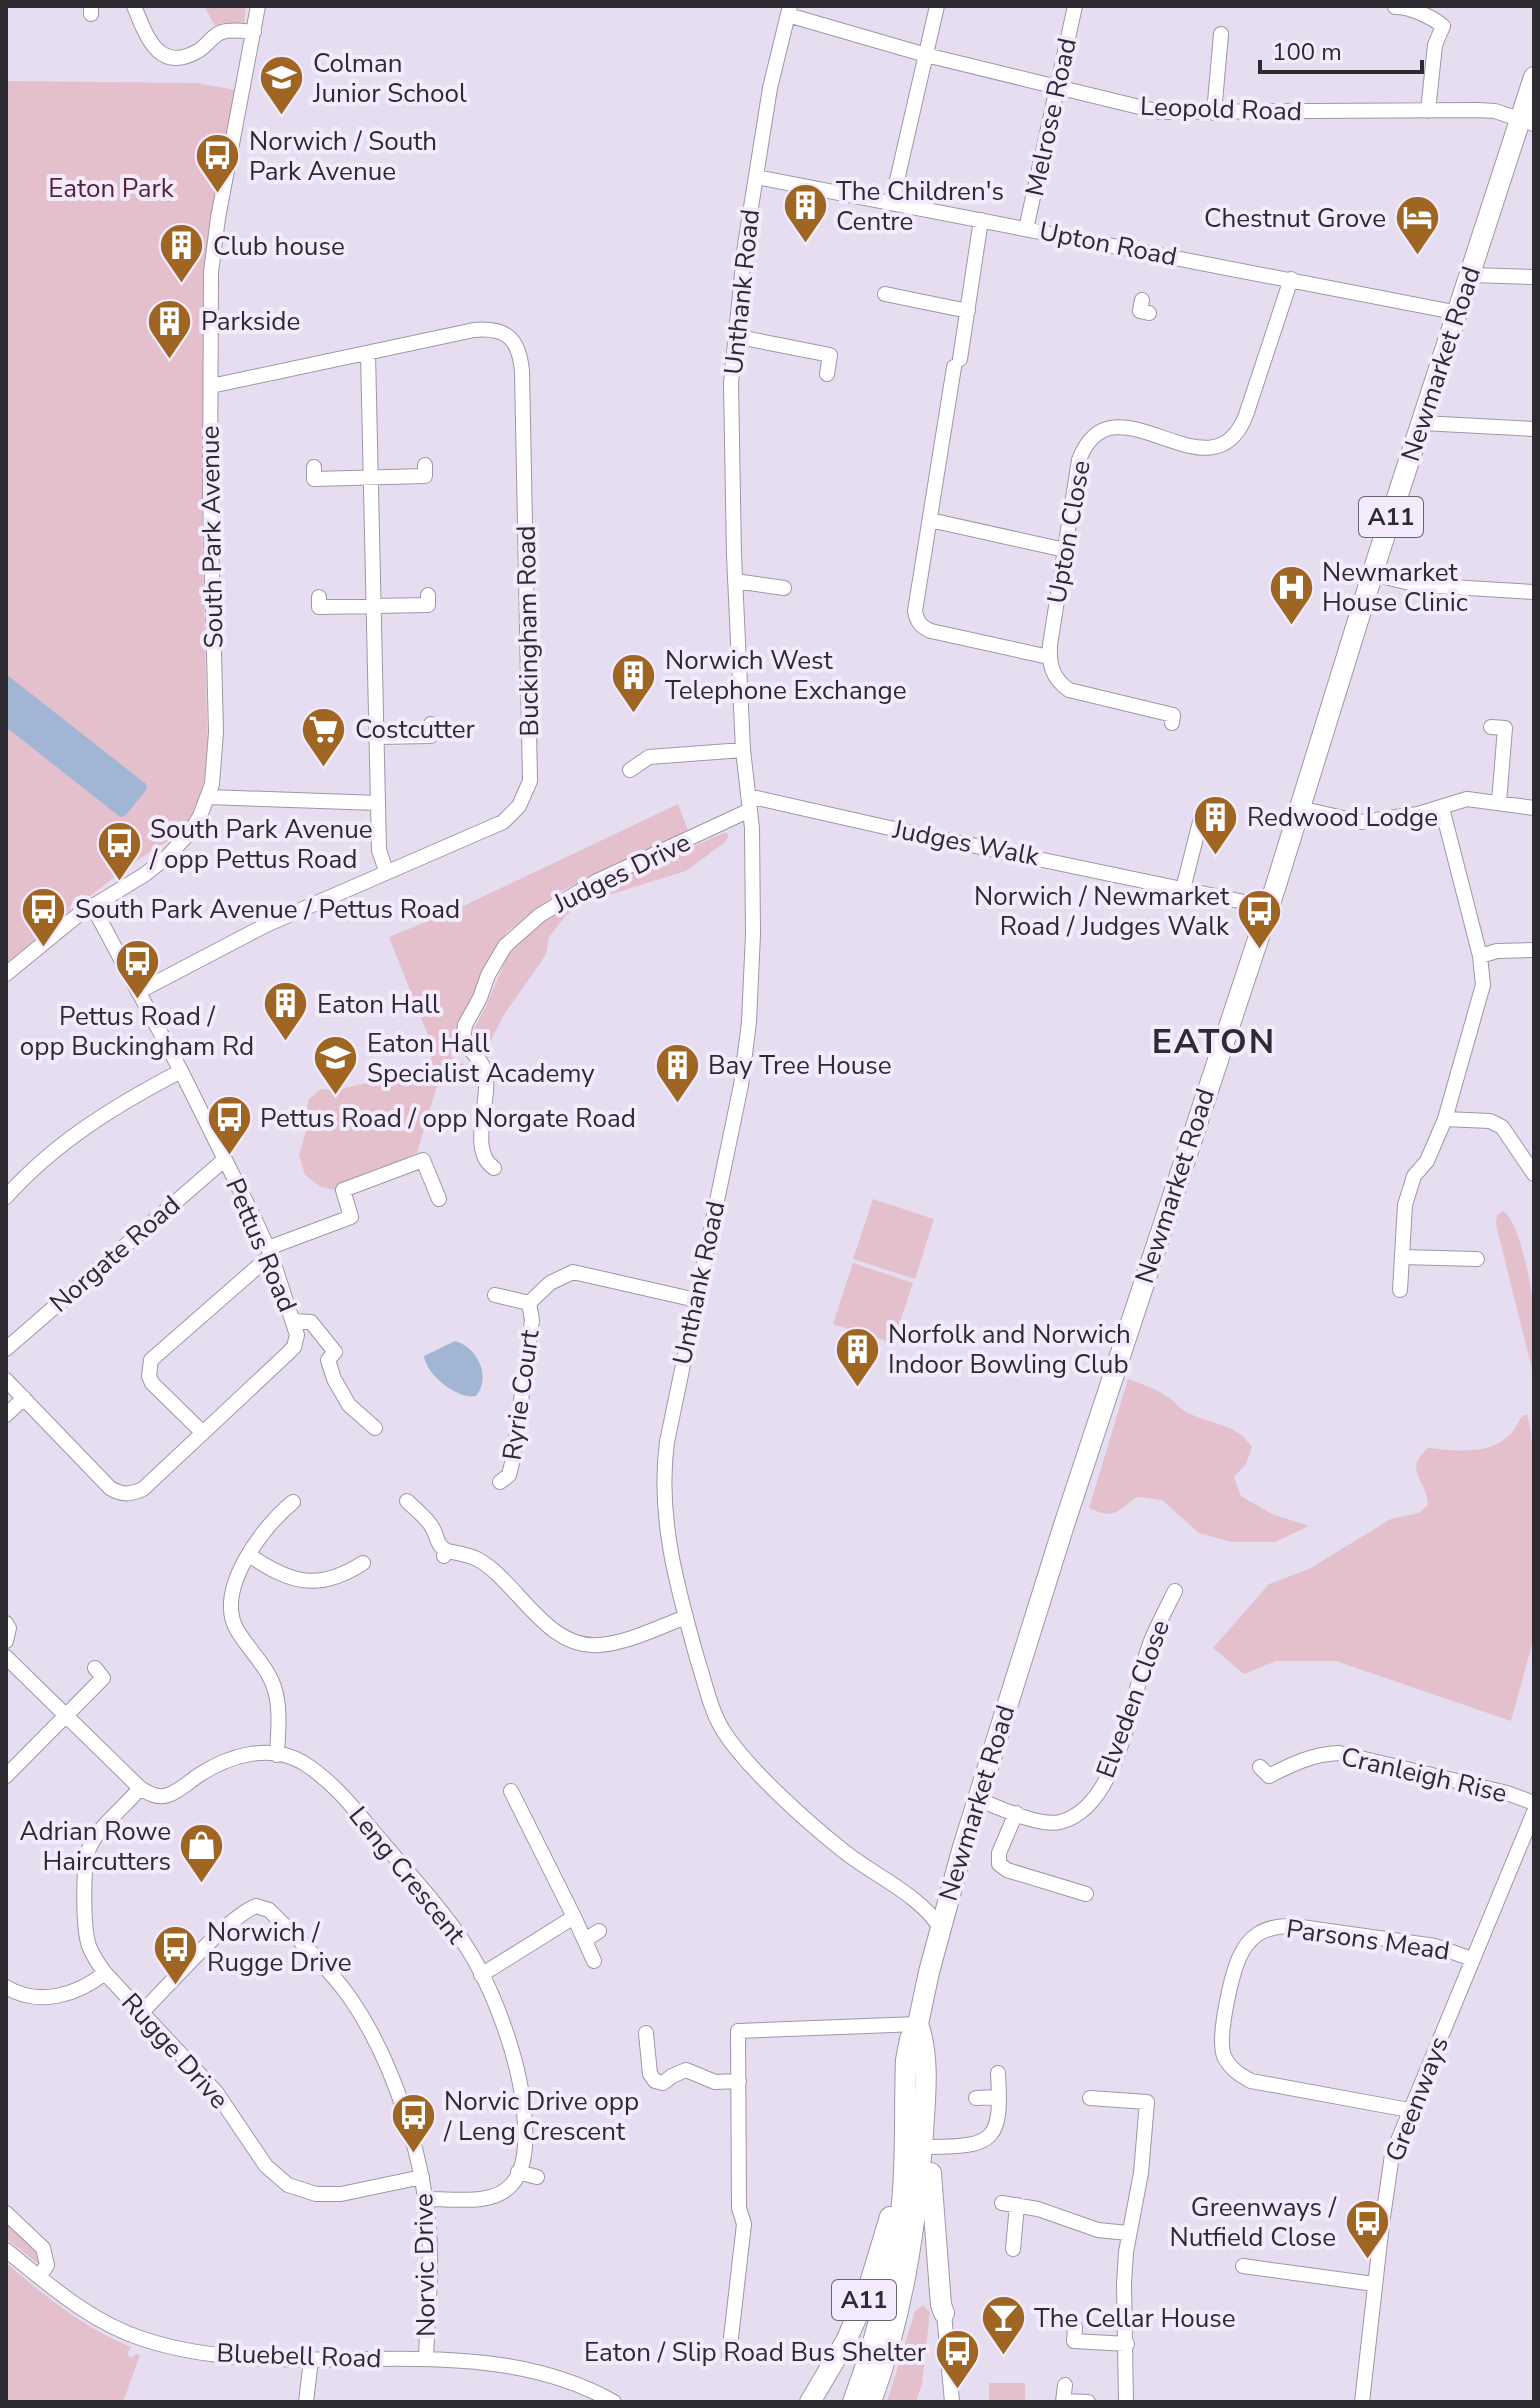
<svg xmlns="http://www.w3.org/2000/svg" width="1540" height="2408" font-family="'Nunito Sans',sans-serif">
	<rect width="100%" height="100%" fill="#e6ddf0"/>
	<path fill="#e4c0cc" d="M 204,6 L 246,6 L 244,24 L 222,23 L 215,26 Z
		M 6,81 L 196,83 L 236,90 L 204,271 L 205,434 L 202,524 L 208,761 L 200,799 L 184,831 L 139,859 L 79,904 L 76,902 L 71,905 L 69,911 L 6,964 Z
		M 678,804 L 689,833 L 561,891 L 507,932 L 485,969 L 475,997 L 458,1025 L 450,1048 L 453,1061 C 466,1066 474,1064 474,1080 L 470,1084 L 439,1079 L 417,1153 L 334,1190 L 321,1187 L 305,1175 L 299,1155 L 310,1117 L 307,1107 L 309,1099 L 321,1089 L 338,1090 L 405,1073 L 417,1074 C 428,1068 432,1061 433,1048 L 389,937 L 457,909 Z
		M 726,832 L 729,835 L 725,842 L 686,871 L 592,900 L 567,914 L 549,937 L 546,954 L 539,965 L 505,1013 L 483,1055 L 472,1041 L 473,1031 L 488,1002 L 508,954 L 537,926 L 584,895 Z
		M 873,1199 L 934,1219 L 915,1279 L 853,1259 Z
		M 1503,1211 C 1520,1221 1533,1292 1534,1313 C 1535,1334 1534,1356 1534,1377 L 1496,1224 L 1497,1215 Z
		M 853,1263 L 913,1283 L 893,1343 L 833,1324 Z
		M 1128,1379 C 1142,1384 1156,1389 1168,1397 C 1175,1402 1180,1409 1188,1413 C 1212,1425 1236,1423 1252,1447 L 1246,1464 L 1234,1477 L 1241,1496 L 1272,1514 L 1309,1526 L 1275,1542 L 1232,1542 L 1199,1533 L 1162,1500 L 1137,1497 C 1116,1512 1114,1520 1089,1508 Z
		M 1524,1415 L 1527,1415 C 1532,1429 1531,1444 1534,1458 L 1534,1637 L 1511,1721 L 1336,1661 L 1276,1661 L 1244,1674 L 1213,1648 L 1269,1584 L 1309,1569 L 1391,1519 L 1419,1513 L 1428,1505 C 1427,1479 1402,1471 1428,1448 C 1457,1451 1493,1456 1513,1431 C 1518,1425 1518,1420 1524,1415 Z
		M 6,2218 L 41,2252 L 42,2267 L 6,2238 Z
		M 6,2263 C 45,2296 84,2328 131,2347 L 127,2354 L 131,2358 L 136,2354 L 140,2355 L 123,2402 L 6,2402 Z
		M 923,2305 L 930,2312 L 922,2384 L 916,2402 L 887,2402 L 915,2311 Z
		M 989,2383 L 1025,2383 L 1025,2402 L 989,2402 Z"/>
	<path fill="#a2b5d5" d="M 6,674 L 146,784 L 147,789 L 125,816 L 120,817 L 6,727 Z
		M 455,1341 C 477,1347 492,1376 476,1396 C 458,1400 426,1375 424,1356 Z"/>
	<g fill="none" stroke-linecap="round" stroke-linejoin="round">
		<defs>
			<path id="minor" d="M 134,6 C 146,35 158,74 198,51 C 207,46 212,35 222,32 C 232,29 243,31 254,32
				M 790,6 L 770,88 L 745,245 L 731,383 L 734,555 L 743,750 L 752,828 L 753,934 L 749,1022 L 741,1085 L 667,1442 C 657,1516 677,1587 697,1658 C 705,1682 710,1710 724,1732 C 748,1769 806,1821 841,1849 C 871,1874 921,1895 940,1928
				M 1395,7 C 1411,7 1430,16 1443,26 L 1435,45 L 1428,111
				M 91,14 L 91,6
				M 788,15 L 926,55 L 1160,112 L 1478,110 L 1495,111 L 1534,124
				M 1214,113 L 1221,34
				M 756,177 L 1459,313
				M 892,202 L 937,6
				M 1026,229 L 1075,6
				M 1472,275 L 1534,277
				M 885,294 L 968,311
				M 1142,300 L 1140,311 L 1149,313
				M 734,336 L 830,355 L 827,374
				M 368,353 L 379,850 L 386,871
				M 960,359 L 981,220
				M 954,367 L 915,611 C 917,622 921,627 931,631 L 1049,657
				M 1422,423 L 1534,429
				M 314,467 L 314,479 L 425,476 L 425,465
				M 930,520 L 1065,550
				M 1373,574 L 1418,585 L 1534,592
				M 735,581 L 784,588
				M 319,597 L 319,607 L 428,605 L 428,595
				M 1172,723 L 1173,715 L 1069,690 C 1052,678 1049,665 1050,645 L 1079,460 C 1113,369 1211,506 1246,415 L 1291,279
				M 1491,727 L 1505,728 L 1499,802
				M 377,737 L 431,736 L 431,724
				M 630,770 L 649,757 L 743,750
				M 748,796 L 885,827 L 1268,907
				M 208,797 L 378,803
				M 1299,808 L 1361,822 L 1418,814 L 1467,799 L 1534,808
				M 1183,889 L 1203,810 L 1214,812
				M 1480,956 L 1497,951 L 1534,950
				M 6,974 L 78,915 L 144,875 L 167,857 L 191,831 L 200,816 L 212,784 L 216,732 L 210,494 L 211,272 L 218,218 L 258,6
				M 138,992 L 266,925 L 503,822 L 519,806 L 530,781 L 522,371 C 519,339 507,327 474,330 L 211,386
				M 1445,1119 L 1490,1121 L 1502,1127 L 1534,1174
				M 494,1168 C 467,1150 492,1099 485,1072 C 482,1060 470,1050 463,1041 L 465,1025 L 480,998 L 488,975 L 505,946 L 540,915 L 597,881 L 750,810
				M 6,1197 C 55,1142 116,1105 181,1071
				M 268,1248 L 351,1217 L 343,1190 L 423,1160 L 439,1199
				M 1402,1257 L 1477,1259
				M 1400,1290 L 1405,1205 L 1414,1176 L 1427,1161 L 1445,1119 L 1483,985 L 1480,956 L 1442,808
				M 495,1295 L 529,1303 L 550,1283 L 573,1272 L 696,1300
				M 293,1321 L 311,1322 L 335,1352 L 328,1360 L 334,1379 L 349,1405 L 375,1428
				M 6,1349 L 224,1160
				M 6,1380 L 110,1488 C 122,1495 129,1495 143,1489 L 286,1355 L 294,1347 L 297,1335 L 271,1255 L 255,1220 L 181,1071 L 92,905
				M 6,1415 L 24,1398
				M 203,1433 L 152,1383 L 149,1376 L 151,1360 L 271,1255
				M 500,1482 L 509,1475 L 513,1459 L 532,1320 L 529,1303
				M 407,1501 C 415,1509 426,1517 432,1527 C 438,1537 436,1545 447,1551
				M 249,1555 C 290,1583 318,1592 363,1563
				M 444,1556 L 447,1551 C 457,1553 468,1555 477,1559 C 516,1579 546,1650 599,1645 C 628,1643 659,1627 686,1617
				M 6,1623 L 9,1628 L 6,1641
				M 6,1657 L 140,1788 C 148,1793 158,1799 168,1795 C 178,1792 190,1781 199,1775 C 228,1756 269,1743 302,1762 C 335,1782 358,1814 383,1843 C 409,1874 438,1904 460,1937 C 494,1986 523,2067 525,2125 C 526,2143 525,2170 512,2184 C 493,2207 452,2198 425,2199
				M 277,1755 C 278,1734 281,1707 274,1687 C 267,1666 248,1649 237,1630 C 214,1590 263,1526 293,1502
				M 1260,1767 L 1269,1776 C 1292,1764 1313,1754 1339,1753 L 1507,1793 L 1534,1803
				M 6,1776 L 103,1678 L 95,1668
				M 140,1788 C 125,1807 101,1824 90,1846 C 82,1863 83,1928 89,1946 C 93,1956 99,1965 105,1973 L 216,2092 L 266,2166 L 288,2185 L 316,2194 L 341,2194 L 422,2177
				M 977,1799 C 998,1807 1039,1827 1060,1822 C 1121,1807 1132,1690 1151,1641 C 1158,1624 1167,1607 1175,1591
				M 1016,1813 L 999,1853 L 999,1864 L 1007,1870 L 1086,1894
				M 574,1917 L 594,1961
				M 585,1940 L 599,1931
				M 481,1975 L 574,1917 L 511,1791
				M 6,1987 C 39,2007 77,1995 105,1973
				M 141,2013 C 168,1987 226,1918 256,1906 L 269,1910 C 296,1937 325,1964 348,1995 C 396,2063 427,2166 430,2249 C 431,2286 427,2322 426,2359
				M 646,2033 L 650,2074 L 655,2081 L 663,2083 L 672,2076 L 686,2070 L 715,2082 L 739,2081
				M 976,2098 L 999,2097
				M 1090,2098 L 1147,2102 L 1141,2173 L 1126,2252 L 1124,2284 L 1126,2402
				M 1409,2110 L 1251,2081 C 1240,2075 1230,2069 1224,2056 C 1217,2037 1231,1977 1239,1958 C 1243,1949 1250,1939 1258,1934 C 1269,1927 1281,1926 1294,1926 L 1435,1946 L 1472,1959
				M 930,2147 C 996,2147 1002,2139 998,2073
				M 518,2172 L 537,2177
				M 1002,2203 L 1038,2209 L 1098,2230 L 1128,2233
				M 6,2213 L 43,2248 L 47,2265 L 39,2277
				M 1013,2249 L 1017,2205
				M 6,2250 C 48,2284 90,2322 143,2339 C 295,2389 470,2321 614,2402
				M 1243,2266 L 1374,2284
				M 944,2313 L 952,2402
				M 1075,2327 L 1074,2341 L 1127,2344
				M 729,2355 L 744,2224 L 739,2208 L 738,2031 L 918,2024
				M 1063,2401 L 1088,2402
				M 306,2402 L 311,2360
				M 1063,2402 L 1065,2385
				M 1362,2402 L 1382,2224 L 1392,2155 L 1534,1812"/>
			<path id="highway" d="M 931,2173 L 941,2305 L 944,2313
				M 810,2402 L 846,2341 L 866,2296 L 890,2217
				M 853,2402 C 876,2341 892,2277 901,2213 C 907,2162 904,2110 906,2060 L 910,2039 L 918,2024 L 929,1972 L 963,1847 L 1064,1525 L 1276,885 L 1378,556 L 1534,77
				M 871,2402 C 903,2315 916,2226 923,2133 C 925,2098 930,2058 918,2024"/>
		</defs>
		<use href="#minor" stroke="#9f96a7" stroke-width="16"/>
		<use href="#highway" stroke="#9f96a7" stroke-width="22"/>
		<use href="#minor" stroke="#fff" stroke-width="14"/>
		<use href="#highway" stroke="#fff" stroke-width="20"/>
	</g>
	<defs>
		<symbol id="school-pin" viewBox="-11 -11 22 30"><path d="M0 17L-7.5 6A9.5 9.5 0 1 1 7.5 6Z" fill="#9e6622" stroke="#f4eafd"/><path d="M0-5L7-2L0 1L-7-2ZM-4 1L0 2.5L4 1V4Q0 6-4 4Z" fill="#fff"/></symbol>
		<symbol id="bus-pin" viewBox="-11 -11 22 30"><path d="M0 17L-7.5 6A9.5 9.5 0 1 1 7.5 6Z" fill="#9e6622" stroke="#f4eafd"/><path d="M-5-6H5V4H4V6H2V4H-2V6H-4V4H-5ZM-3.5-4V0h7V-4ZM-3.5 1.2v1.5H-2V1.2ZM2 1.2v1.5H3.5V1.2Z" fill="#fff"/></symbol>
		<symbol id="building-pin" viewBox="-11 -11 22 30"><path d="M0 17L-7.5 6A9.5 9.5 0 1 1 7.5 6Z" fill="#9e6622" stroke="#f4eafd"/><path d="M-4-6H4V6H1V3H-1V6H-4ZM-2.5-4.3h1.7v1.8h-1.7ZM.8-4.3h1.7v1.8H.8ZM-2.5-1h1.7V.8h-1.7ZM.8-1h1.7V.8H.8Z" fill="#fff"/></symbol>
		<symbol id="hotel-pin" viewBox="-11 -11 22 30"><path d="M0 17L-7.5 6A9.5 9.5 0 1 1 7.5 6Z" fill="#9e6622" stroke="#f4eafd"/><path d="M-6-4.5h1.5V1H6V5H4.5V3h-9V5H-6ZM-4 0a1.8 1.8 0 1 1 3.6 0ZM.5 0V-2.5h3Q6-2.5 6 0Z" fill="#fff"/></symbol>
		<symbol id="hospital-pin" viewBox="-11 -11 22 30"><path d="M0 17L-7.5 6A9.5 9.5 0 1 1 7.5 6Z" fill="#9e6622" stroke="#f4eafd"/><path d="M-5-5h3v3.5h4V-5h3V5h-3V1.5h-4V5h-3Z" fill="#fff"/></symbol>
		<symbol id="supermarket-pin" viewBox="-11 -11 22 30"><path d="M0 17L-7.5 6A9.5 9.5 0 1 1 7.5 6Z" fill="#9e6622" stroke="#f4eafd"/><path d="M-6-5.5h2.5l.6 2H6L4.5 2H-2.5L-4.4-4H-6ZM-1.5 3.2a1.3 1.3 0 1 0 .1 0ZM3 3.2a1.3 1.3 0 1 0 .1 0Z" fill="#fff"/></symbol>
		<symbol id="shop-pin" viewBox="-11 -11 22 30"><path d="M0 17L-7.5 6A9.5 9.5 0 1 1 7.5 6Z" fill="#9e6622" stroke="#f4eafd"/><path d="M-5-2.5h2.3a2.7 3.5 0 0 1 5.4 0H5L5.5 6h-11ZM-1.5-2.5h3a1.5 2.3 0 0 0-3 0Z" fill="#fff"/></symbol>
		<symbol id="bar-pin" viewBox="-11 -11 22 30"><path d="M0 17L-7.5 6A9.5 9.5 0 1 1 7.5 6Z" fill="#9e6622" stroke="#f4eafd"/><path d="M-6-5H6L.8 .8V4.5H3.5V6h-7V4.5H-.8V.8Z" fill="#fff"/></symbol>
	</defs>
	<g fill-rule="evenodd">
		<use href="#school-pin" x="256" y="52" width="51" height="69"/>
		<use href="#bus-pin" x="192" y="130" width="51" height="69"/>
		<use href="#building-pin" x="780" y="180" width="51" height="69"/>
		<use href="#hotel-pin" x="1392" y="192" width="51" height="69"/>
		<use href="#building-pin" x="156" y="220" width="51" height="69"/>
		<use href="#building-pin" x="144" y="296" width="51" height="69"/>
		<use href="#hospital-pin" x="1266" y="562" width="51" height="69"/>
		<use href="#building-pin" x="608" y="650" width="51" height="69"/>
		<use href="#supermarket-pin" x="298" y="704" width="51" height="69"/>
		<use href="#building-pin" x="1190" y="792" width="51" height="69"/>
		<use href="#bus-pin" x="94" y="818" width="51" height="69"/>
		<use href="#bus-pin" x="18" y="884" width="51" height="69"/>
		<use href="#bus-pin" x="1234" y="886" width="51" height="69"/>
		<use href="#bus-pin" x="112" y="936" width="51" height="69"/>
		<use href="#building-pin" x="260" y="978" width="51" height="69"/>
		<use href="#school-pin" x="310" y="1032" width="51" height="69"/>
		<use href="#building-pin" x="652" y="1040" width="51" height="69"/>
		<use href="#bus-pin" x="204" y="1092" width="51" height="69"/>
		<use href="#building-pin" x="832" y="1324" width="51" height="69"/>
		<use href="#shop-pin" x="176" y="1820" width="51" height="69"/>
		<use href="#bus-pin" x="150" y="1922" width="51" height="69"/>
		<use href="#bus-pin" x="388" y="2090" width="51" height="69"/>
		<use href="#bus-pin" x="1342" y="2196" width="51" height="69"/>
		<use href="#bar-pin" x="978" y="2292" width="51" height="69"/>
		<use href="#bus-pin" x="932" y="2326" width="51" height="69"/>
	</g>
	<g text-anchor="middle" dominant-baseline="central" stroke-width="8" stroke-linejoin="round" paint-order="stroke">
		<g fill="#f4eafd" stroke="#69646e" stroke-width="2">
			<rect x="1359" y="497" width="64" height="40" rx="6"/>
			<rect x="832" y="2280" width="64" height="40" rx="6"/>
		</g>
		<g font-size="24" font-weight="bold" fill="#2d2a31">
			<text x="1391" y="517">A11</text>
			<text x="864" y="2300">A11</text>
		</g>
		<g font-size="26" fill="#2d2a31" stroke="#f4eafd" text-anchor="start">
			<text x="313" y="63">Colman<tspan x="313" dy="30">Junior School</tspan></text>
			<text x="249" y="141">Norwich / South<tspan x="249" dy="30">Park Avenue</tspan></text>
			<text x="836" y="191">The Children's<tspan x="836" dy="30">Centre</tspan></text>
			<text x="1386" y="218" text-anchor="end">Chestnut Grove</text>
			<text x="213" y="246">Club house</text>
			<text x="201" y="321">Parkside</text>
			<text x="1322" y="572">Newmarket<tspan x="1322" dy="30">House Clinic</tspan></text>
			<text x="665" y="660">Norwich West<tspan x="665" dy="30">Telephone Exchange</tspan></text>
			<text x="355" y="729">Costcutter</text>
			<text x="1247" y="817">Redwood Lodge</text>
			<text x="150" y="829">South Park Avenue<tspan x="150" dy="30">/ opp Pettus Road</tspan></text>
			<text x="1229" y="896" text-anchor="end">Norwich / Newmarket<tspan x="1229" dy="30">Road / Judges Walk</tspan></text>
			<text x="75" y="909">South Park Avenue / Pettus Road</text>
			<text x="317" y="1004">Eaton Hall</text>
			<text x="137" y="1016" text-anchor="middle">Pettus Road /<tspan x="137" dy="30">opp Buckingham Rd</tspan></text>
			<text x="367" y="1043">Eaton Hall<tspan x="367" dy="30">Specialist Academy</tspan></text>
			<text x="708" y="1065">Bay Tree House</text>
			<text x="260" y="1118">Pettus Road / opp Norgate Road</text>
			<text x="888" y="1334">Norfolk and Norwich<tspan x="888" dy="30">Indoor Bowling Club</tspan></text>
			<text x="171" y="1831" text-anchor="end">Adrian Rowe<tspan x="171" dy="30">Haircutters</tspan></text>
			<text x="207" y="1932">Norwich /<tspan x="207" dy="30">Rugge Drive</tspan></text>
			<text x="444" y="2101">Norvic Drive opp<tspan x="444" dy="30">/ Leng Crescent</tspan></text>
			<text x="1336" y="2207" text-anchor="end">Greenways /<tspan x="1336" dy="30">Nutfield Close</tspan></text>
			<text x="1034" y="2318">The Cellar House</text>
			<text x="926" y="2352" text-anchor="end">Eaton / Slip Road Bus Shelter</text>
		</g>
		<g font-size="26" fill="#2d2a31" stroke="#f4eafd">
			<text transform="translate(1221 109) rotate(2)">Leopold Road</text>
			<text transform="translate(1051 117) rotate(-78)">Melrose Road</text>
			<text transform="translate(1108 244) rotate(11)">Upton Road</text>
			<text transform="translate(742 292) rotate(-84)">Unthank Road</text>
			<text transform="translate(1441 364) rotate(-72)">Newmarket Road</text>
			<text transform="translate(1069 532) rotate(-80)">Upton Close</text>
			<text transform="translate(212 537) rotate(-91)">South Park Avenue</text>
			<text transform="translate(528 631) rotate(-91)">Buckingham Road</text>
			<text transform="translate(966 843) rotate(11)">Judges Walk</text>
			<text transform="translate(622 873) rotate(-26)">Judges Drive</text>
			<text transform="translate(1175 1186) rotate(-72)">Newmarket Road</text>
			<text transform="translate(261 1245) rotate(67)">Pettus Road</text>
			<text transform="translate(115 1254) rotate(-41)">Norgate Road</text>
			<text transform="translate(699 1283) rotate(-78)">Unthank Road</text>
			<text transform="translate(521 1395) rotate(-82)">Ryrie Court</text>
			<text transform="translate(1133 1699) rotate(-70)">Elveden Close</text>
			<text transform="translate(1424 1775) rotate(13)">Cranleigh Rise</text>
			<text transform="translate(977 1803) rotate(-73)">Newmarket Road</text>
			<text transform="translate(407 1875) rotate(51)">Leng Crescent</text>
			<text transform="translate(1368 1940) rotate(8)">Parsons Mead</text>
			<text transform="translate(175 2051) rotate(48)">Rugge Drive</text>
			<text transform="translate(1417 2099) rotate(-69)">Greenways</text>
			<text transform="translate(425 2265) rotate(-91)">Norvic Drive</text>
			<text transform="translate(299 2356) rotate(2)">Bluebell Road</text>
		</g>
		<g font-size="26" fill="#562339" stroke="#f4eafd">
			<text x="111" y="188">Eaton Park</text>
		</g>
		<g font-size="34" font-weight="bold" letter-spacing="2" fill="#2d2a31" stroke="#f4eafd">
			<text x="1214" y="1042">EATON</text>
		</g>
	</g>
	<rect width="1540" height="2408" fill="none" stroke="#2d2a31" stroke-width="16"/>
	<path d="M1260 60v12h162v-12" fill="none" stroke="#2d2a31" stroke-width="4"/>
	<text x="1272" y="60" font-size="24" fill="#2d2a31" stroke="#f4eafd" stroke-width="6" paint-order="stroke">100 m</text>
</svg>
